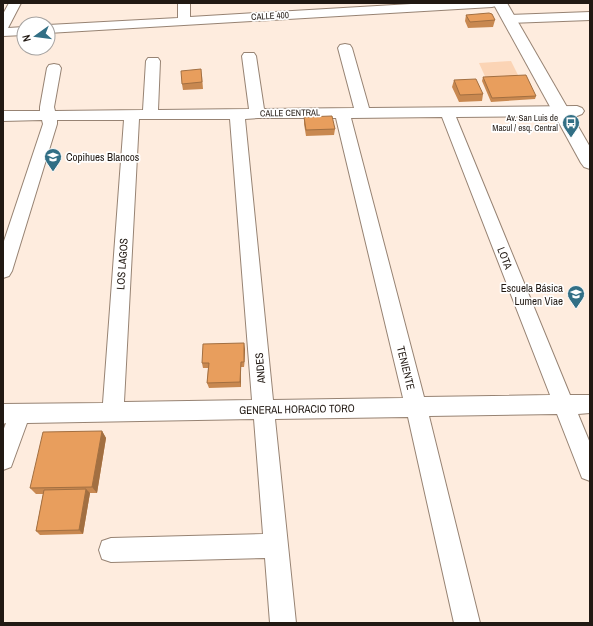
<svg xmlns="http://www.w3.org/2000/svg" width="593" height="626" font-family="'Archivo Narrow',sans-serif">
	<rect width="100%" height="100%" fill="#feecde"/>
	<path fill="#fbd4b5" d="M 511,61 L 530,99 L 496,101 L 479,63 Z"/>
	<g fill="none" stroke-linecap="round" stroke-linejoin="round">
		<defs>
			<path id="minor" d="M 9,3 L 21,3 L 8,28 L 24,27 L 24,35 L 3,36 L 3,14 Z
				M 178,3 L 190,3 L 190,17 L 428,3 L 498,3 L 496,6 L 492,7 L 48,33 L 48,25 L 178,18 Z
				M 590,12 L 590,20 L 509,23 L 505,22 L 503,19 L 505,16 L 509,15 Z
				M 345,44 L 350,45 L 352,48 L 369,108 L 577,106 L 582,108 L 584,111 L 582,114 L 577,116 L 456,117 L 570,395 L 590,395 L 590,413 L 578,414 L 590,443 L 590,481 L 582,478 L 557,414 L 429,416 L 480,623 L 454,623 L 408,417 L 275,419 L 296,623 L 270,623 L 265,558 L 111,562 L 102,559 L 99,550 L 102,541 L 111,538 L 263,534 L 254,419 L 27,423 L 11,467 L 3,470 L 3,431 L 6,423 L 3,424 L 3,404 L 103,403 L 124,120 L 57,120 L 57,124 L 12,271 L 9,276 L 3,278 L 3,244 L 43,124 L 42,120 L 3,121 L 3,111 L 40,111 L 40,107 L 47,68 L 49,65 L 54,64 L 59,65 L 61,68 L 54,107 L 55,111 L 143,110 L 146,61 L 148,58 L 158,58 L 160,61 L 158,110 L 249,109 L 242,56 L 244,53 L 254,53 L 256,56 L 264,109 L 354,108 L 338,48 L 340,45 ZM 442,117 L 550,395 L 424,397 L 351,118 ZM 258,118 L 336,118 L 403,398 L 273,400 L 245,119 ZM 139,119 L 230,119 L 252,400 L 124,402 Z"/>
			<path id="tertiary" d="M 493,3 L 507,3 L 590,147 L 590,169 L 584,167 L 581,163 Z"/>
		</defs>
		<use href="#minor" stroke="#978373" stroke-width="2"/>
		<use href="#tertiary" stroke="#978373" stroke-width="2"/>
		<use href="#minor" fill="#fff" fill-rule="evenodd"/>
		<use href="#tertiary" fill="#fff" fill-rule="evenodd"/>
	</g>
	<path fill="#c88850" d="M 466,15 L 495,20 L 493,27 L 468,28 L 465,21 Z
		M 202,76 L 203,89 L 183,90 L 182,84 Z
		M 483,77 L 536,96 L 535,99 L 491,102 L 482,81 Z
		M 454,80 L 483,94 L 482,101 L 459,102 L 452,87 Z
		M 304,117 L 335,129 L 334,135 L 306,136 L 304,124 Z
		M 245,349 L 244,367 L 241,367 L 241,387 L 209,388 L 207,383 L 208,368 L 203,368 L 202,363 Z
		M 102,431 L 106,438 L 97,493 L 90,493 L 83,534 L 40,535 L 36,531 L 43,494 L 36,494 L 30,488 Z"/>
	<path fill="#a26f41" d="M 244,343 L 245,349 L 244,367 Z
		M 241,362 L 241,387 L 240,382 Z
		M 102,431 L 106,438 L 97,493 L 92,487 Z
		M 86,489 L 90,493 L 83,534 L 79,530 Z"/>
	<path fill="#e89e5d" stroke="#a26f41" d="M 489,13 L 492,14 L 495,20 L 470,22 L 466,15 Z
		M 201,69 L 202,82 L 182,84 L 181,71 Z
		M 526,75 L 536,96 L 492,98 L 483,77 Z
		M 476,79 L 483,94 L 460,95 L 454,80 Z
		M 332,116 L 335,129 L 306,130 L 304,117 Z
		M 244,343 L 244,362 L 241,362 L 240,382 L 207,383 L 209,363 L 202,363 L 203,344 Z
		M 102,431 L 92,487 L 30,488 L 43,432 Z
		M 86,489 L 79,530 L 36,531 L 44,490 Z"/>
	<defs>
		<symbol id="bus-pin" viewBox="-11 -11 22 30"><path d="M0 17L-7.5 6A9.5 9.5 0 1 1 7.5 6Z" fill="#326f85" stroke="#fff"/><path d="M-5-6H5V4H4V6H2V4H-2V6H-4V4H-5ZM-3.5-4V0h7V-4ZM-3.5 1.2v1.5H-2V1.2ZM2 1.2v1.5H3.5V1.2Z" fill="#fff"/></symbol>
		<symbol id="school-pin" viewBox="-11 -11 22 30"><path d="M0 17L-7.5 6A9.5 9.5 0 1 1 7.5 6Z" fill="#326f85" stroke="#fff"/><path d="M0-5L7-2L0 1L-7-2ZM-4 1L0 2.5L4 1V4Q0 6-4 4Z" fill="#fff"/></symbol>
	</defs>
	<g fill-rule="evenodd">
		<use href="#bus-pin" x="561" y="113" width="20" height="27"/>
		<use href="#school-pin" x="43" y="147" width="20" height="27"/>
		<use href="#school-pin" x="566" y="284" width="20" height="27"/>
	</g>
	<g text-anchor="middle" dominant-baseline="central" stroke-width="3.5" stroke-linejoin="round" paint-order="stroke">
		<g font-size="9" fill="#211913" stroke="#fff">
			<text transform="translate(270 16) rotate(-3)">CALLE 400</text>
			<text transform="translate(290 113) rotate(-1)">CALLE CENTRAL</text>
		</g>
		<g font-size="9" fill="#211913" stroke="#fff" text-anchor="end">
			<text x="558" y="118">Av. San Luis de<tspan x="558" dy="10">Macul / esq. Central</tspan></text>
		</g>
		<g font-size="11" fill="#211913" stroke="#fff" text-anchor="start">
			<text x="66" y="157">Copihues Blancos</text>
			<text x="563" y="288" text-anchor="end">Escuela Básica<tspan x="563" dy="13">Lumen Viae</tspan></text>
		</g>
		<g font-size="11" fill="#211913" stroke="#fff">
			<text transform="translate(505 258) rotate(68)">LOTA</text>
			<text transform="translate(122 264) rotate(-86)">LOS LAGOS</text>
			<text transform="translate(260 368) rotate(-95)">ANDES</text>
			<text transform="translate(406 368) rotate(76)">TENIENTE</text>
			<text transform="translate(297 409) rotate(-1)">GENERAL HORACIO TORO</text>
		</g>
	</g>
	<rect width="593" height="626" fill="none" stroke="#211913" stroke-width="8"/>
	<g transform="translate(36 36) rotate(256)"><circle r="19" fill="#ffffff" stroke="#a6a3a1"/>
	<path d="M0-3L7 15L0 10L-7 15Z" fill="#326f85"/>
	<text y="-6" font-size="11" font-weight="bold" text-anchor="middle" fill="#211913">N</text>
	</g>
</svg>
